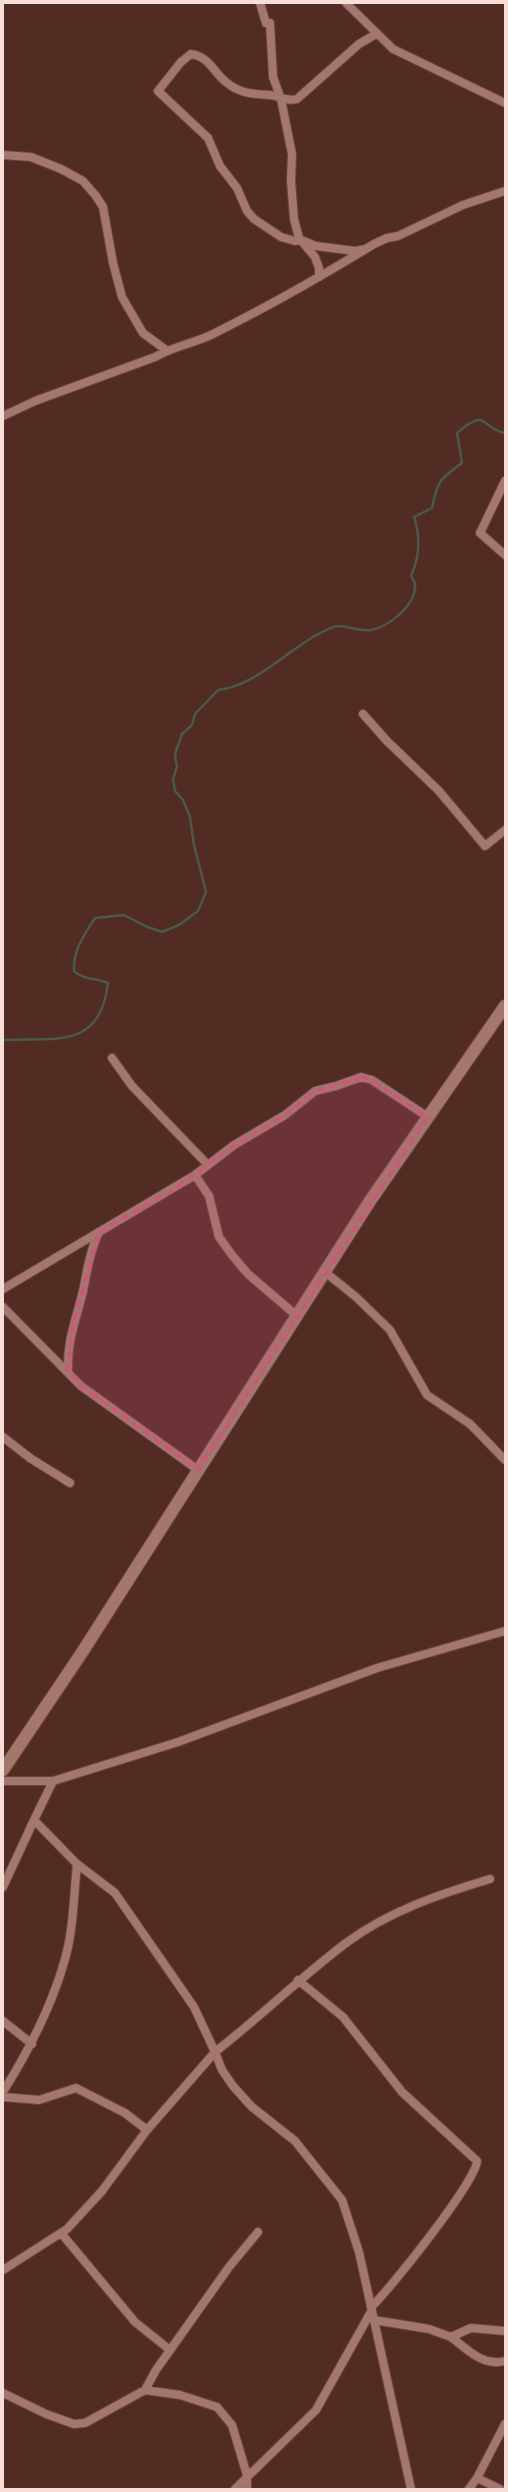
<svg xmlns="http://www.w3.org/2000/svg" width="508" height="2492" font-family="Raleway,sans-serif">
	<rect width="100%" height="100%" fill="#522b23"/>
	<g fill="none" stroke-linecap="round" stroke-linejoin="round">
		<path stroke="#4a5a4a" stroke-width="2.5" d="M 3,1040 C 54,1037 100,1051 108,983 C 96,978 84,980 74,971 C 73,950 84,935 95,918 L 124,915 L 145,926 L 162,932 L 179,925 L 198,911 L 206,892 L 194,845 L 190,817 L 183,800 L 175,791 L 173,779 L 177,767 L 175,754 L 182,734 L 192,725 L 195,714 L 218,690 C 252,687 284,654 313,637 C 319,634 332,626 338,626 C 350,626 358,632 371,630 C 389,627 415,605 415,587 C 416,584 413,579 411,576 C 420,556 421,538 414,517 L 432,508 C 437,481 440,479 462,463 L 457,433 C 488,406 481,429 505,433"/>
		<defs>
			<path id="minor" d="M 260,3 L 266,23 L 270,23 L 273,77 L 281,99 L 292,154 L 291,181 L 294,219 L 299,238 L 315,257 L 319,268 L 319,277
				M 346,3 L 393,49 L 505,103
				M 3,155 L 31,157 L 61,169 L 83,181 L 96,196 L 103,207 L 113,263 L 122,297 L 143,333 L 166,350
				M 366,249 L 355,251 L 316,246 L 301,240 L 295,241 L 281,237 L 254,219 L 247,211 L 237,188 L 220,166 L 208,138 L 158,91 L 181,62 L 191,54 C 210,57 213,72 226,82 C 240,94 254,94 270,95 C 281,96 286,102 297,99 L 359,44 L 376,34
				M 3,416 L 35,401 L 155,357 C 174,346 196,343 215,333 C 269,306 322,276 374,244 L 387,238 L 398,236 L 463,205 L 505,191
				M 505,481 L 480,533 L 505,555
				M 363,714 L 387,741 L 439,791 L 485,846 L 505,830
				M 112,1058 L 132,1086 L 208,1165
				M 195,1175 L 209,1196 L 219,1237 L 232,1255 L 248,1274 L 297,1316
				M 325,1272 L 356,1297 L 390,1330 L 427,1395 L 470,1424 L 505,1460
				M 3,1289 L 195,1175 L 234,1145 L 285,1115 L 315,1091 L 336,1086 L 361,1077 L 372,1080 L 428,1117
				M 3,1307 L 81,1386 L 198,1470
				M 68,1370 C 67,1340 76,1320 83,1291 C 87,1271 90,1251 99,1232
				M 3,1437 L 30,1458 L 70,1483
				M 3,1781 L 53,1781 L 178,1742 L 377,1668 L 505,1631
				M 53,1781 L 34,1820 L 77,1864 L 115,1893 L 194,2007 L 215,2052 C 260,2017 301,1977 346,1943 C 389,1911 440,1894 490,1879
				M 3,1887 L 34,1820
				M 298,1980 L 343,2017 L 402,2092 L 477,2161 C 477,2180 389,2291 371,2307
				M 3,2021 L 32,2044
				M 3,2092 C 31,2047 56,1999 68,1947 C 74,1919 74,1892 77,1864
				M 3,2097 L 39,2100 L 76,2088 L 125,2113 L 147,2130
				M 61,2233 L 135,2322 L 170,2350
				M 3,2270 L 67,2229 L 102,2191 L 147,2130 L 215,2052 L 222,2070 L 233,2086 L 252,2107 L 295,2141 L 342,2200 L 359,2252 L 374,2320
				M 451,2337 C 467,2349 483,2367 505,2361
				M 145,2390 L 180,2395 L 217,2407 L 232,2425 L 247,2475 L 247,2489
				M 3,2393 L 46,2414 L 74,2424 L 85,2423 L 145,2390 L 156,2370 L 229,2267 L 258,2232
				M 477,2478 L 500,2489
				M 235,2489 L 316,2410 L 372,2310
				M 411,2489 L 374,2320 L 429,2329 L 451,2337 L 471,2328 L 505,2331
				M 469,2489 L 477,2478 L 505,2424"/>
			<path id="secondary" d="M 3,1770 L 83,1651 L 370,1201 L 505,1006"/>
		</defs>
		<use href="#minor" stroke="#684740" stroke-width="10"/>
		<use href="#secondary" stroke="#684740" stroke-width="14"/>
		<use href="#minor" stroke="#a4766c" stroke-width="8"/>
		<use href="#secondary" stroke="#a4766c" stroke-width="12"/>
	</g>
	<path fill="#d25380" fill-opacity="0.2" stroke="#d25380" stroke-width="3" stroke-dasharray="8 5" stroke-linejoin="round" d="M 361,1077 L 372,1080 L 428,1117 L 198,1470 L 81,1386 L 68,1370 L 72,1327 L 99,1232 L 174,1189 L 234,1145 L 285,1115 L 315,1091 Z"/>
	<rect width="508" height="2492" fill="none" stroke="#f7ded8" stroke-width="8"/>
</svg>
